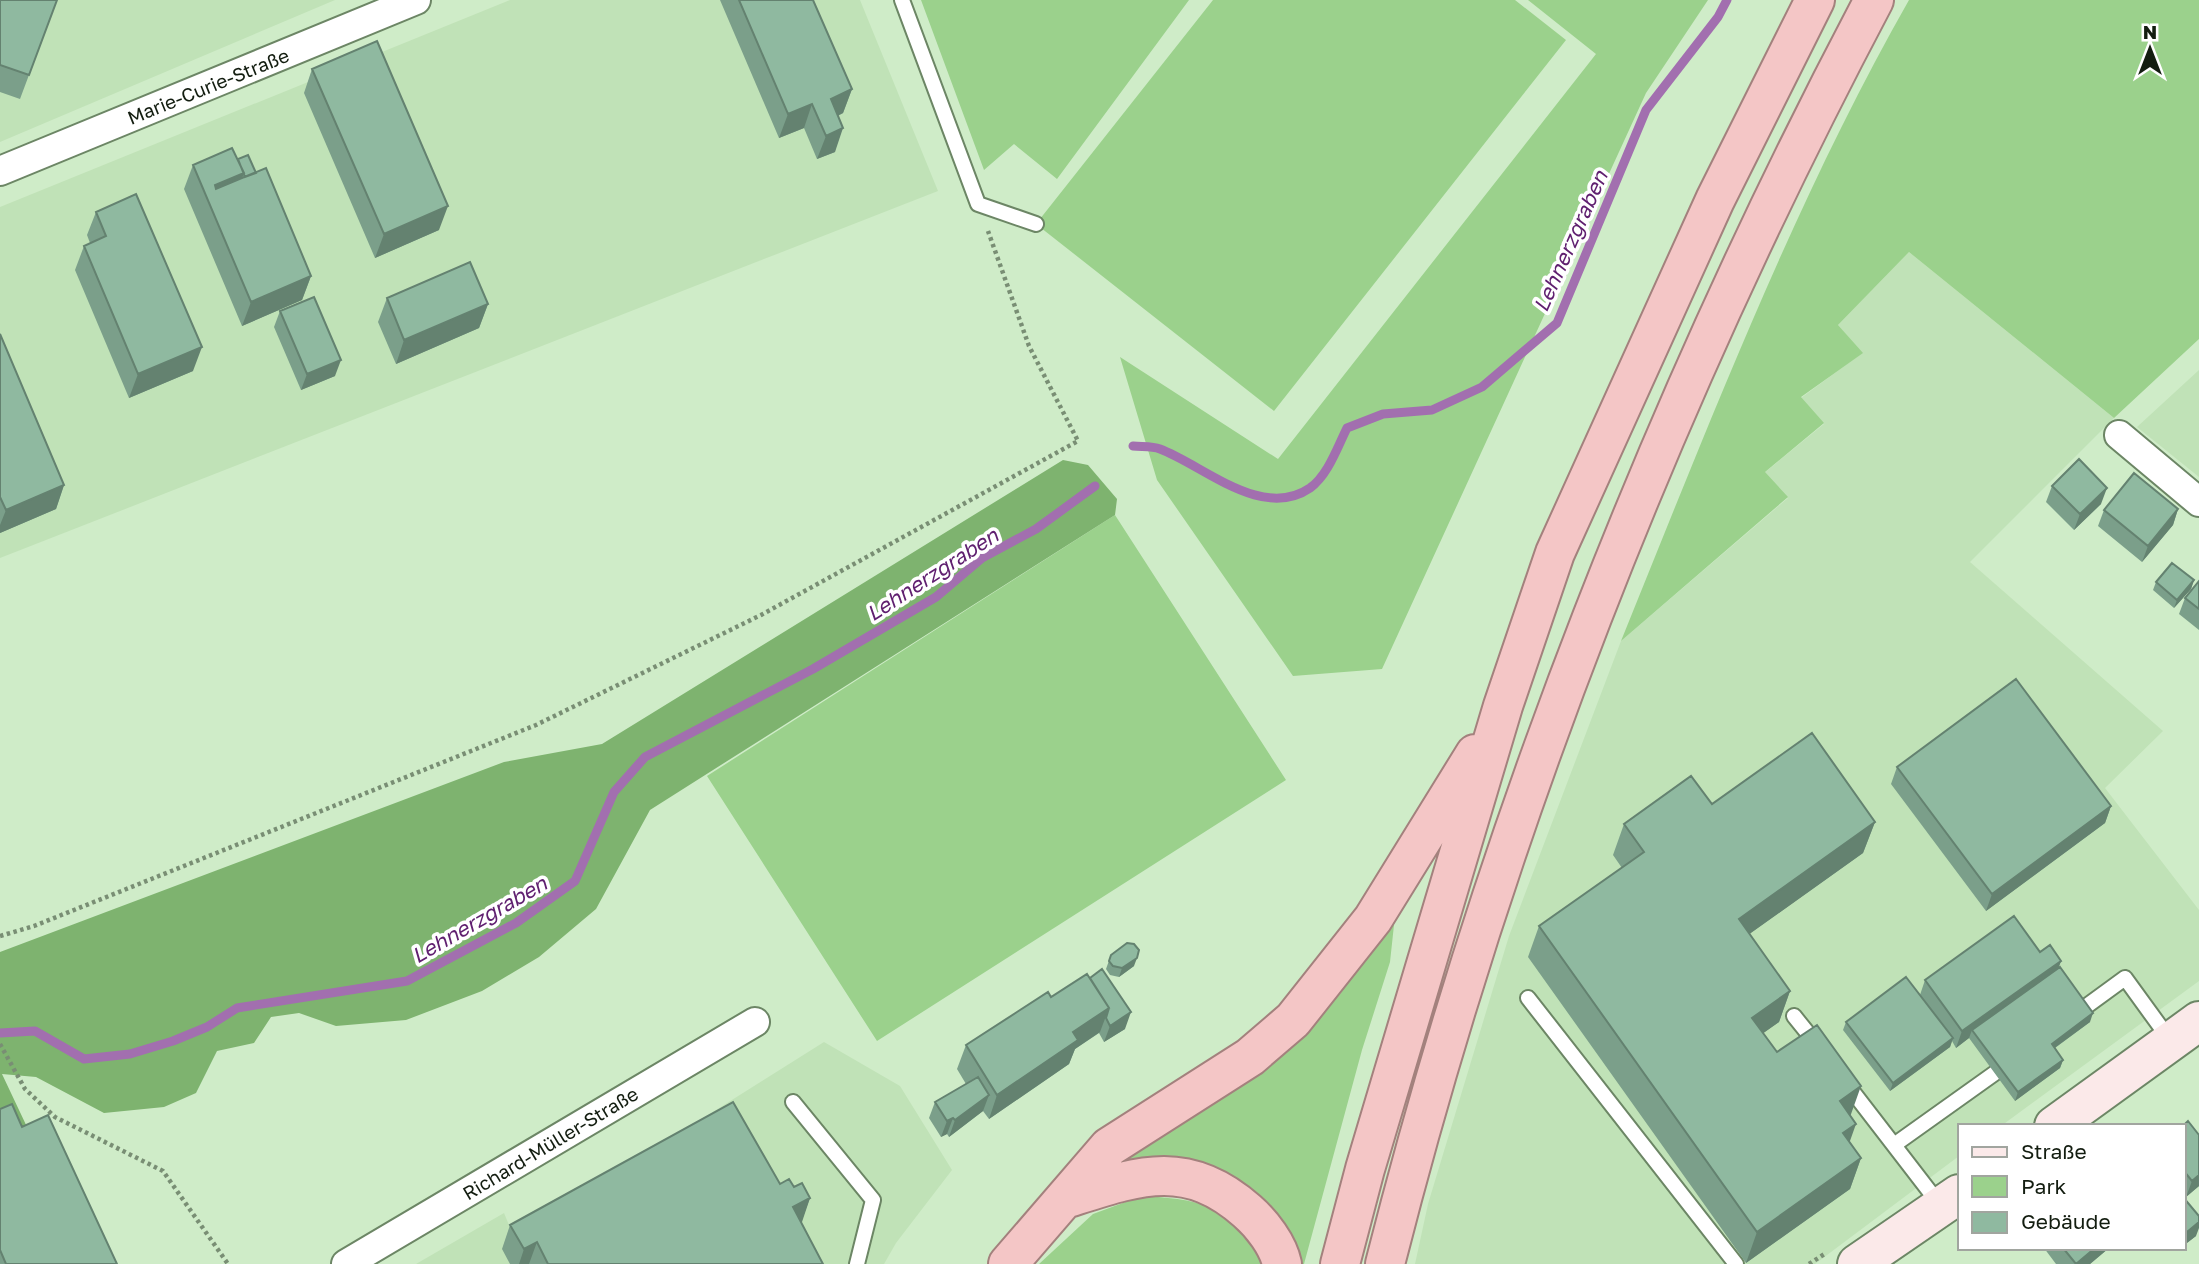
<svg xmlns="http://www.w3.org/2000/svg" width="2199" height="1264" font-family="'Golos Text',sans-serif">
	<rect width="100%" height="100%" fill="#cfecc8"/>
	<path fill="#c0e2b7" d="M 0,0 L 335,0 L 0,142 Z
		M 510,0 L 860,0 L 938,191 L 0,558 L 0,207 Z
		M 1909,252 L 2114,418 L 1970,562 L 2163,731 L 2105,788 L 2199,910 L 2199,981 L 2001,1126 L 1959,1126 L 1959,1156 L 1815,1264 L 1415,1264 L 1428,1204 L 1509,936 L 1621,641 L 1788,498 L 1764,473 L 1824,424 L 1801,398 L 1862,353 L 1838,325 Z
		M 2199,370 L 2199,477 L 2137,427 Z
		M 824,1042 L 900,1086 L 952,1170 L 896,1243 L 884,1264 L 416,1264 L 504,1213 L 514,1237 Z"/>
	<path fill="#9bd18c" d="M 921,0 L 1189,0 L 1057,179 L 1014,144 L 984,170 Z
		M 1213,0 L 1515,0 L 1566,40 L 1274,411 L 1036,224 Z
		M 1528,0 L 1708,0 L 1646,93 L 1382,669 L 1293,676 L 1157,480 L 1120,357 L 1278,459 L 1596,54 Z
		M 1909,0 L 2199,0 L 2199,339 L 2114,418 L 1909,252 L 1838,325 L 1863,353 L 1801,397 L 1824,423 L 1765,472 L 1788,497 L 1621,641 C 1709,424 1793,204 1909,0 Z
		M 1115,515 L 1286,780 L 877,1041 L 707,776 Z
		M 1394,925 L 1390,962 L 1362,1050 L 1304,1264 L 1295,1264 L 1180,1159 L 1147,1158 L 1120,1165 L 1129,1152 L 1306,1027 L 1340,994 L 1385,927 Z
		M 1142,1196 C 1201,1199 1237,1206 1262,1264 L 1039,1264 L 1093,1214 Z"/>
	<path fill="#7eb36f" d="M 1063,460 L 1088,465 L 1117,499 L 1115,515 L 650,810 L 596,909 L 539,957 L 482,991 L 406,1020 L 336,1026 L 299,1013 L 271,1017 L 254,1043 L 217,1051 L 196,1093 L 164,1107 L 104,1113 L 36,1077 L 2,1074 L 36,1146 L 0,1135 L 0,952 L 504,762 L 602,744 Z"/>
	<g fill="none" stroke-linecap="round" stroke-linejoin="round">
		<path stroke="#a26faf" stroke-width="9" d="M 1133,446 C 1142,447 1152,446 1160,449 C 1203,465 1262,521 1310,488 C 1328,475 1337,448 1347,428 L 1383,414 L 1432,410 L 1482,387 L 1557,323 L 1646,110 L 1718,17 L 1727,0
			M 0,1033 L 35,1031 L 84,1059 L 130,1054 L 173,1041 L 207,1027 L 237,1008 L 407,981 L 516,923 L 575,881 L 614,792 L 645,757 L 813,669 L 936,597 L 982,558 L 1036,529 L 1095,486"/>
		<defs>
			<path id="service" d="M 902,0 L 978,204 L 1036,224
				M 1528,998 L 1736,1264
				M 1794,1016 L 1819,1047
				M 2073,1016 L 2125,978 L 2170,1040
				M 1846,1083 L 1940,1205
				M 793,1102 L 873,1200 L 857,1264
				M 1894,1145 L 2009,1063"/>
			<path id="minor" d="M 0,171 L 416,0
				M 2119,435 L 2199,502
				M 346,1264 L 755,1022"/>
			<path id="secondary" d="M 2054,1126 L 2199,1021
				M 1857,1264 L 1959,1194"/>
			<path id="trunk" d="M 1068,1198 C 1137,1176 1186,1157 1247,1211 C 1262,1224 1278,1245 1282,1264
				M 1008,1264 L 1109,1147 L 1250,1057 L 1293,1020 L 1373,919 L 1475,754
				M 1340,1264 L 1365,1169 L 1503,706 L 1555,553 L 1715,200 L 1815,0
				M 1385,1264 C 1496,826 1663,399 1874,0"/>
		</defs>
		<use href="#service" stroke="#6c8665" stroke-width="18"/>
		<use href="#minor" stroke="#6c8665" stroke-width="32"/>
		<use href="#secondary" stroke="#6c8665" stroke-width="42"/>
		<use href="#trunk" stroke="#a3817d" stroke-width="42"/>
		<path stroke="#798e74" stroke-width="4.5" stroke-dasharray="3.5 3.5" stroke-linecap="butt" d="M 0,936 L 34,926 L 536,725 L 761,615 L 1078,441 L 1029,346 L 988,231
			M 0,1044 L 25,1089 L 55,1117 L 163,1171 L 228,1264
			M 1809,1264 L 1826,1253"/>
		<use href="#service" stroke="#fff" stroke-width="14"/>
		<use href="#minor" stroke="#fff" stroke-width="28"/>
		<use href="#secondary" stroke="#fbe9e9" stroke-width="38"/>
		<use href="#trunk" stroke="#f4c6c6" stroke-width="38"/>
	</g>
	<path fill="#7b9f8a" d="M 0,0 L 57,0 L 20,99 L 0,92 Z
		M 720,0 L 813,0 L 852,89 L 843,113 L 838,116 L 835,152 L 817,159 L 804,128 L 779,138 Z
		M 312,69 L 439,230 L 375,258 L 304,93 Z
		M 238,160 L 256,173 L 311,276 L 302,300 L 242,326 L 184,189 L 193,165 Z
		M 96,212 L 193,371 L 129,398 L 75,270 L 84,246 L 90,243 L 87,235 Z
		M 387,298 L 488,304 L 479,328 L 396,364 L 378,322 Z
		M 280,311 L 335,376 L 301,390 L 274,327 Z
		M 0,334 L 64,485 L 56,509 L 0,533 Z
		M 2052,486 L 2101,504 L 2074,530 L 2046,502 Z
		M 2178,509 L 2173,525 L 2142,562 L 2098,526 L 2104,510 Z
		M 2194,580 L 2191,589 L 2174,608 L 2153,590 L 2156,582 Z
		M 2199,581 L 2199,630 L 2179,614 L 2185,598 Z
		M 1897,767 L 2111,806 L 2105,823 L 1986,911 L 1891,784 Z
		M 1712,804 L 1875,822 L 1863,853 L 1749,934 L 1790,991 L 1779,1022 L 1763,1033 L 1777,1052 L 1850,1115 L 1850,1142 L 1861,1158 L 1850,1189 L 1746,1263 L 1528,957 L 1539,926 L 1622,868 L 1613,855 L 1624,824 Z
		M 2040,952 L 2061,961 L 2058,969 L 2090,1022 L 2055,1048 L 2063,1060 L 2060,1068 L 2015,1101 L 1969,1038 L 1956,1048 L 1952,1041 L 1950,1047 L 1890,1091 L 1843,1030 L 1846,1022 L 1920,995 L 1925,980 Z
		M 1111,955 L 1134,966 L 1119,977 L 1110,975 L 1106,969 Z
		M 1087,974 L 1125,1029 L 1104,1042 L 1099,1033 L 1075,1049 L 1069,1064 L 989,1119 L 983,1111 L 949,1137 L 947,1134 L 941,1137 L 929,1118 L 935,1102 L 966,1084 L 957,1069 L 966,1045 L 1051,997 Z
		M 0,1109 L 22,1127 L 117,1264 L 0,1264 Z
		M 2183,1126 L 2199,1135 L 2199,1186 L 2186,1197 L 2183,1194 Z
		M 780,1184 L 810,1198 L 801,1222 L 823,1264 L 510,1264 L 502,1249 L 510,1225 Z
		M 2183,1197 L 2196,1236 L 2183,1246 Z
		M 2044,1248 L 2109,1248 L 2090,1264 L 2056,1264 Z"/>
	<path fill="#648270" d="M 852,89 L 843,113 L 822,123 L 831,99 Z
		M 812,104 L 804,128 L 779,138 L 788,114 Z
		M 843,128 L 835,152 L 817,159 L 826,136 Z
		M 244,173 L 235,197 L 211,207 L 215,185 Z
		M 448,206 L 439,230 L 375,258 L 384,234 Z
		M 311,276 L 302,300 L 242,326 L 251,302 Z
		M 488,304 L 479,328 L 396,364 L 404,340 Z
		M 202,347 L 193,371 L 129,398 L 138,374 Z
		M 341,360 L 335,376 L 301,390 L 307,374 Z
		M 64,485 L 56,509 L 0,533 L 0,525 L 6,510 Z
		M 2107,488 L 2101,504 L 2074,530 L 2080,514 Z
		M 2178,509 L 2173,525 L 2142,562 L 2148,546 Z
		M 2194,580 L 2191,589 L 2174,608 L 2177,600 Z
		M 2111,806 L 2105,823 L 1986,911 L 1992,894 Z
		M 1875,822 L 1863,853 L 1727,950 L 1739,919 Z
		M 1137,958 L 1134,966 L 1119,977 L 1122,968 Z
		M 2061,961 L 2055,977 L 1972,1030 L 1969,1038 L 1956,1048 L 1962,1031 Z
		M 1790,991 L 1779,1022 L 1741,1049 L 1752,1018 Z
		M 1109,1008 L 1100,1032 L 1075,1049 L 1069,1064 L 989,1119 L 997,1095 L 1073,1032 Z
		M 1131,1012 L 1125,1029 L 1104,1042 L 1110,1026 Z
		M 2093,1013 L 2090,1022 L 2049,1052 L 2052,1044 Z
		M 1953,1038 L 1950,1047 L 1890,1091 L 1893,1083 Z
		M 2063,1060 L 2060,1068 L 2015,1101 L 2018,1092 Z
		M 1861,1086 L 1850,1117 L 1840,1101 Z
		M 989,1095 L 983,1111 L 949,1137 L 955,1120 Z
		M 953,1118 L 947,1134 L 941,1137 L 947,1121 Z
		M 1856,1124 L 1845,1155 L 1843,1133 Z
		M 1861,1158 L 1850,1189 L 1746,1263 L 1757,1232 Z
		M 2199,1175 L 2199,1186 L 2186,1197 L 2192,1181 Z
		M 810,1198 L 802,1222 L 784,1231 L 793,1207 Z
		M 2199,1222 L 2199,1228 L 2196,1236 L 2183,1246 L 2183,1241 L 2187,1232 Z
		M 537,1242 L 529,1264 L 519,1264 L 524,1249 Z
		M 2095,1248 L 2109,1248 L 2090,1264 L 2076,1264 Z"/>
	<path fill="#8fb9a0" stroke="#648270" stroke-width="2" d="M 0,0 L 57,0 L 29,75 L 0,65 Z
		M 739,0 L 813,0 L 852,89 L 831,99 L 843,128 L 826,136 L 812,104 L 788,114 Z
		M 377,41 L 448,206 L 384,234 L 312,69 Z
		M 232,148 L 244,173 L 215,185 L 216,189 L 266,168 L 311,276 L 251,302 L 193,165 Z
		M 248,155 L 256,173 L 245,177 L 238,159 Z
		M 136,194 L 202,347 L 138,374 L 84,246 L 106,236 L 96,212 Z
		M 470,262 L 488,304 L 404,340 L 387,298 Z
		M 314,297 L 341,360 L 307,374 L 280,311 Z
		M 0,334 L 64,485 L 6,510 L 0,497 Z
		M 2079,459 L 2107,488 L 2080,514 L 2052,486 Z
		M 2134,473 L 2178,509 L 2148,546 L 2104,510 Z
		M 2172,563 L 2194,580 L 2177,600 L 2156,582 Z
		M 2199,581 L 2199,609 L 2185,598 Z
		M 2016,679 L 2111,806 L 1992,894 L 1897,767 Z
		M 1812,733 L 1875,822 L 1739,919 L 1790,991 L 1752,1018 L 1777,1052 L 1817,1025 L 1861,1086 L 1840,1101 L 1856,1124 L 1843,1133 L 1861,1158 L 1757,1232 L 1539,926 L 1644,852 L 1624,824 L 1691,776 L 1712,804 Z
		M 2014,916 L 2040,952 L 2050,945 L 2061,961 L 1962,1031 L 1925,980 Z
		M 1127,943 L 1134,944 L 1139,950 L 1137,958 L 1122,968 L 1113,966 L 1109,961 L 1111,955 Z
		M 2060,967 L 2093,1013 L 2052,1044 L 2063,1060 L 2018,1092 L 1972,1030 Z
		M 1102,969 L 1131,1012 L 1110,1026 L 1106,1018 L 1109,1008 L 1090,978 Z
		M 1087,974 L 1109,1008 L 1073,1032 L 1078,1040 L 997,1095 L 966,1045 L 1048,992 L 1051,997 Z
		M 1906,977 L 1953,1038 L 1893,1083 L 1846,1022 Z
		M 978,1077 L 989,1095 L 955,1120 L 953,1118 L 947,1121 L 935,1102 Z
		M 733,1102 L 780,1184 L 789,1179 L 794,1187 L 802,1183 L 810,1198 L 793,1207 L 823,1264 L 548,1264 L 537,1242 L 524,1249 L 510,1225 Z
		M 12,1104 L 22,1127 L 48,1115 L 117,1264 L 6,1264 L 0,1250 L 0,1109 Z
		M 2188,1121 L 2199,1135 L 2199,1175 L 2192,1181 L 2183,1170 L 2183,1126 Z
		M 2183,1197 L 2199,1216 L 2199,1222 L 2187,1232 L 2183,1228 Z
		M 2063,1248 L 2095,1248 L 2076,1264 Z"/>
	<g text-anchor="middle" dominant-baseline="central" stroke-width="7" stroke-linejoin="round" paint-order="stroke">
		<g font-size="19" fill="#131d10" stroke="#fff">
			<text transform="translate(208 86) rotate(-22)">Marie-Curie-Straße</text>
			<text transform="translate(550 1143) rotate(-31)">Richard-Müller-Straße</text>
		</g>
		<g font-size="21" font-style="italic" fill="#602070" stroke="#fff">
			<text transform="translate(1570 241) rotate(-66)">Lehnerzgraben</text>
			<text transform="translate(932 574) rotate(-33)">Lehnerzgraben</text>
			<text transform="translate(479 919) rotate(-30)">Lehnerzgraben</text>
		</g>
	</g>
	<rect x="1958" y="1124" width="228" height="126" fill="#ffffff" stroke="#a1a59f" stroke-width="2"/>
	<rect x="1972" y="1147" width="35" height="10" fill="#fbe9e9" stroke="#a1a59f" stroke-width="2"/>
	<text x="2021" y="1159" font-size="21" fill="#131d10">Straße</text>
	<rect x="1972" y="1176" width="35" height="21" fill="#9bd18c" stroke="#a1a59f" stroke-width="2"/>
	<text x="2021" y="1194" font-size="21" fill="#131d10">Park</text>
	<rect x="1972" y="1212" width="35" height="21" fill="#8fb9a0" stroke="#a1a59f" stroke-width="2"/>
	<text x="2021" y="1229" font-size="21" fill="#131d10">Gebäude</text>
	<g transform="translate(2150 49)" stroke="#ffffff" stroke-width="5" paint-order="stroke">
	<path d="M0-5L12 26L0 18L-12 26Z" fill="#131d10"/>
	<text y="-10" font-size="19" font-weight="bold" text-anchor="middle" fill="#131d10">N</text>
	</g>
</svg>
